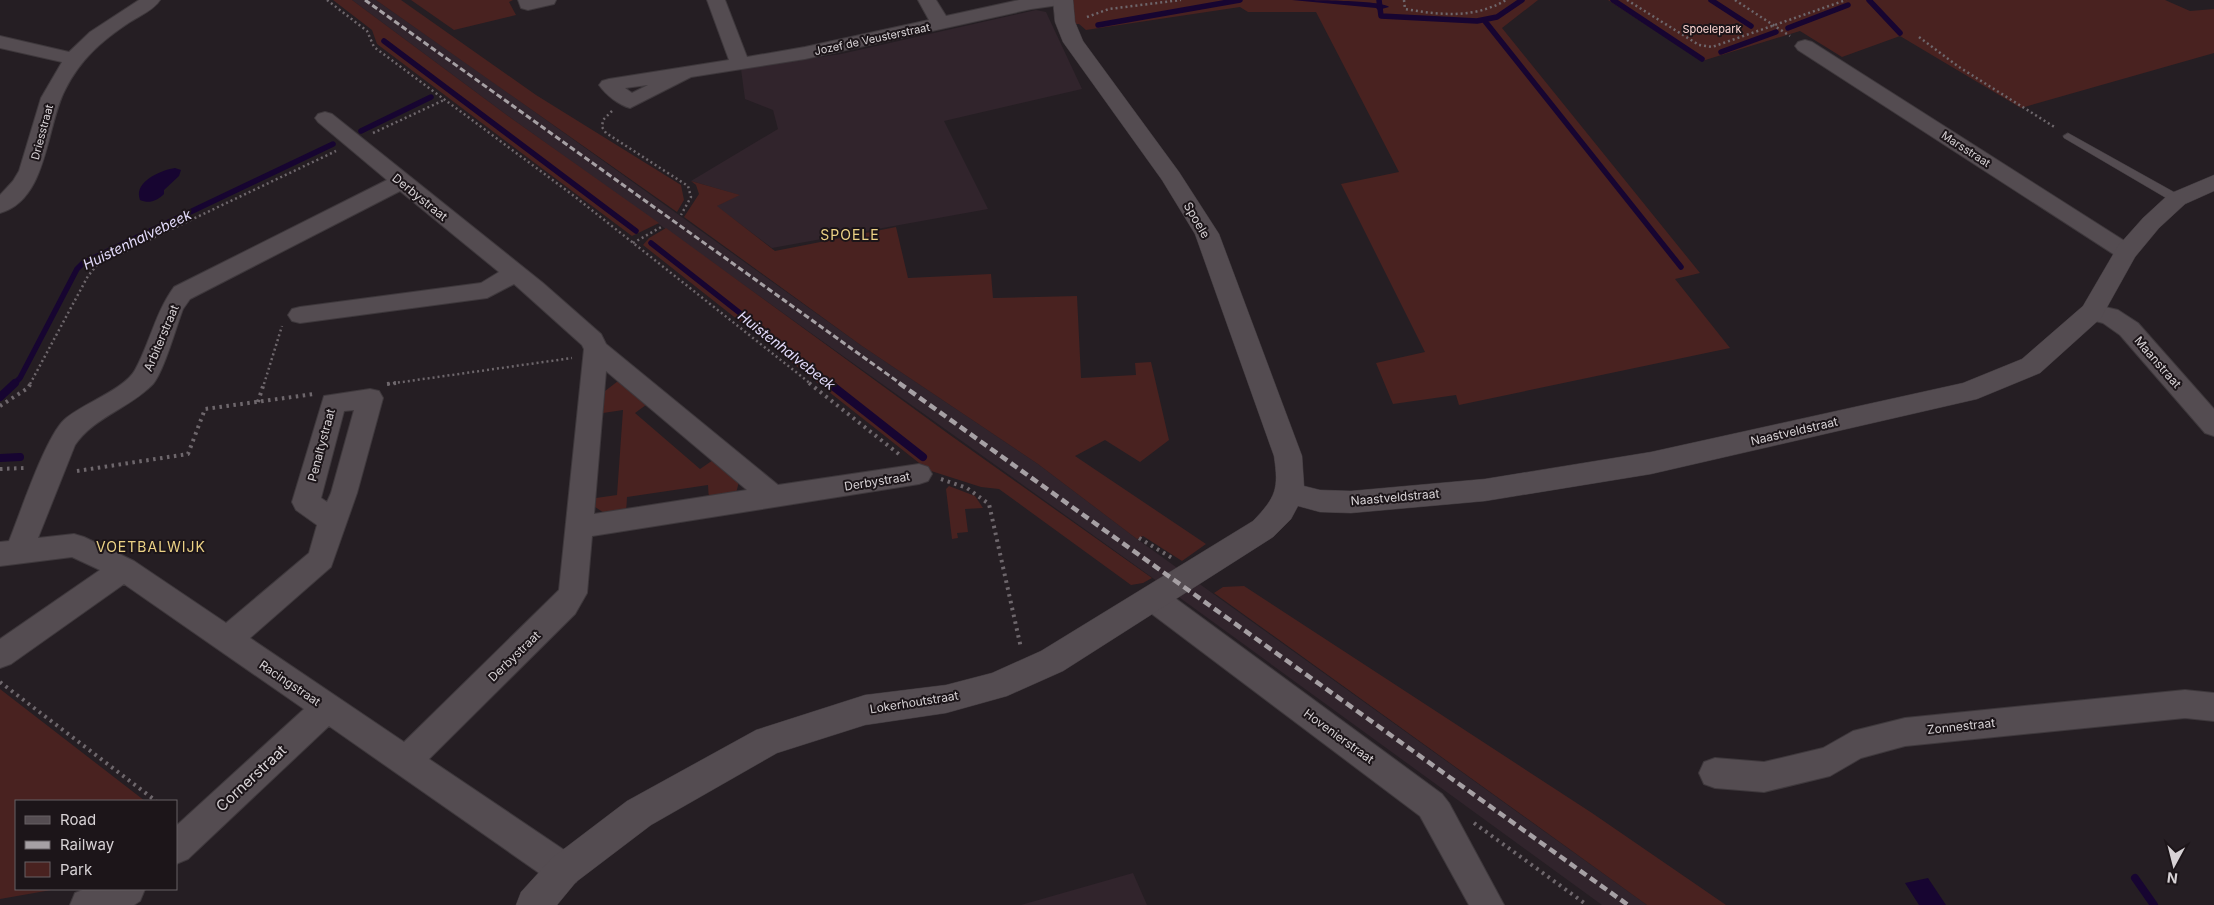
<svg xmlns="http://www.w3.org/2000/svg" width="2214" height="905" font-family="Inter,sans-serif">
	<rect width="100%" height="100%" fill="#251e23"/>
	<path fill="#31242c" d="M 352,0 L 376,0 L 490,80 L 862,346 L 1038,464 L 1137,539 L 1647,905 L 1602,905 L 1132,563 L 508,116 Z
		M 1036,10 L 1046,12 L 1082,89 L 944,121 L 988,209 L 772,248 L 716,206 L 739,195 L 691,181 L 778,129 L 773,110 L 745,99 L 741,69 L 841,54 Z
		M 1133,873 L 1147,905 L 1021,905 Z"/>
	<path fill="#492220" d="M 333,0 L 352,0 L 508,116 L 659,223 L 632,236 L 377,44 L 372,30 Z
		M 376,0 L 401,0 L 536,95 L 681,185 L 684,200 L 677,212 Z
		M 411,0 L 513,0 L 509,2 L 516,15 L 454,30 Z
		M 1071,0 L 1538,0 L 1502,28 L 1700,273 L 1675,279 L 1730,348 L 1459,405 L 1456,395 L 1393,404 L 1376,363 L 1425,352 L 1341,184 L 1399,172 L 1316,12 L 1248,12 L 1240,7 L 1086,30 L 1079,24 L 1073,24 Z
		M 1608,0 L 2165,0 L 2190,11 L 2214,9 L 2214,53 L 2021,108 L 1900,36 L 1842,57 L 1800,31 L 1702,61 Z
		M 691,181 L 740,195 L 717,206 L 775,251 L 896,227 L 908,278 L 991,274 L 993,298 L 1077,296 L 1081,378 L 1136,375 L 1135,363 L 1151,362 L 1169,440 L 1140,462 L 1105,440 L 1075,456 L 1206,544 L 1182,561 L 1143,536 L 1137,539 L 1038,464 L 862,346 L 684,217 L 699,194 L 696,185 Z
		M 666,228 L 950,435 L 1152,578 L 1143,583 L 1131,585 L 999,489 L 981,487 L 928,470 L 643,245 L 649,238 Z
		M 622,378 L 650,402 L 635,413 L 700,469 L 716,458 L 740,478 L 735,497 L 709,501 L 708,485 L 627,497 L 626,513 L 609,516 L 595,507 L 596,498 L 617,495 L 623,410 L 603,413 L 605,391 Z
		M 949,486 L 975,496 L 983,508 L 965,509 L 968,532 L 957,533 L 958,538 L 952,539 L 946,489 Z
		M 1244,586 L 1592,813 L 1726,905 L 1647,905 L 1214,593 L 1223,587 Z
		M 0,689 L 145,801 L 16,801 L 16,889 L 57,889 L 0,899 Z"/>
	<path fill="#170531" d="M 1292,0 C 1308,0 1382,0 1389,7 L 1378,10 L 1376,8 Z
		M 175,168 L 181,170 L 179,176 L 164,190 L 164,194 C 157,201 149,204 140,200 C 133,182 161,170 175,168 Z
		M 1928,878 L 1946,905 L 1919,905 L 1905,883 Z"/>
	<g fill="none" stroke-linecap="round" stroke-linejoin="round">
		<path stroke="#170531" stroke-width="5.5" d="M 1379,0 L 1381,16 L 1477,21 L 1497,17 L 1522,0
			M 1613,0 L 1702,59
			M 1711,0 L 1751,26
			M 1869,0 L 1900,33
			M 1484,20 L 1681,267
			M 1098,25 L 1240,0
			M 1788,28 L 1848,5
			M 384,41 L 636,231
			M 1721,52 L 1776,32
			M 361,131 L 431,97
			M 651,243 L 830,384
			M 14,384 L 20,378 L 77,269 L 83,263 L 333,144"/>
		<path stroke="#170531" stroke-width="8" d="M 829,383 L 923,457
			M 0,397 L 15,383
			M 0,458 L 20,457
			M 2135,878 L 2154,905"/>
		<defs>
			<path id="lane" d="M 2068,133 L 2181,196 L 2183,199 L 2177,203 L 2173,202 L 2064,138 L 2063,136 Z"/>
			<path id="street" d="M 139,0 L 160,0 C 154,10 139,16 130,22 C 101,41 80,60 65,90 C 46,126 48,200 0,213 L 0,195 L 13,181 L 19,171 L 41,98 L 62,62 L 0,48 L 0,36 L 69,52 L 90,32 Z
				M 518,0 L 556,0 L 554,4 L 528,10 L 521,8 Z
				M 707,0 L 725,0 L 747,57 L 805,47 L 929,20 L 918,0 L 936,0 L 946,16 L 1019,0 L 1068,0 L 1066,4 L 1031,9 L 805,59 L 691,77 L 630,108 C 619,105 606,95 599,85 L 602,81 L 609,79 L 729,60 ZM 648,85 L 632,93 L 625,88 Z
				M 1805,40 L 1812,42 L 2134,247 L 2137,252 L 2134,257 L 2126,260 L 2118,257 L 1798,50 L 1795,46 L 1798,42 Z
				M 325,112 L 332,114 L 543,283 L 601,334 L 606,344 L 778,485 L 919,464 L 928,467 L 932,474 L 928,481 L 919,484 L 592,536 L 587,593 L 575,614 L 429,759 L 576,858 L 581,870 L 576,882 L 564,887 L 552,882 L 329,726 L 188,859 L 176,864 L 176,826 L 304,709 L 124,584 L 11,664 L 0,668 L 0,639 L 100,570 L 72,557 L 0,566 L 0,542 L 9,541 C 20,514 45,438 64,420 C 81,404 124,390 135,370 C 150,343 155,313 174,287 L 387,180 L 318,122 L 315,118 L 318,114 ZM 400,191 L 499,272 L 481,283 L 300,307 L 292,309 L 288,315 L 292,321 L 300,323 L 487,298 L 514,284 L 582,345 L 584,349 L 559,590 L 404,742 L 250,638 L 331,567 L 357,493 L 383,398 L 379,391 L 370,389 L 324,396 L 292,502 L 296,510 L 317,525 L 309,553 L 226,623 L 134,561 L 84,537 L 74,534 L 38,538 L 75,445 C 94,417 130,408 153,384 C 164,371 176,327 183,309 L 190,299 ZM 606,371 L 747,490 L 594,514 ZM 354,410 L 331,493 L 327,502 L 321,498 L 344,411 Z
				M 2092,304 L 2118,310 L 2138,323 L 2214,409 L 2214,436 L 2205,433 L 2120,335 L 2103,323 L 2084,318 L 2080,312 L 2084,306 Z
				M 1154,587 L 1164,590 L 1442,794 L 1449,803 L 1504,905 L 1469,905 L 1420,816 L 1144,608 L 1140,599 L 1144,590 Z
				M 2185,690 L 2214,693 L 2214,721 L 2185,718 L 1905,746 L 1861,758 L 1830,776 L 1764,792 L 1715,788 L 1704,784 L 1699,773 L 1704,762 L 1715,758 L 1764,762 L 1823,748 L 1853,731 L 1905,718 Z
				M 85,889 L 145,889 L 140,901 L 134,905 L 70,905 L 75,893 Z"/>
			<path id="secondary" d="M 1053,0 L 1073,0 L 1075,22 L 1083,41 L 1179,172 L 1219,234 L 1302,456 L 1304,486 L 1320,490 L 1351,491 L 1485,479 L 1651,452 L 1963,383 L 2022,359 L 2083,306 L 2118,246 L 2143,218 L 2169,194 L 2214,175 L 2214,191 L 2185,204 L 2159,228 L 2135,257 L 2101,318 L 2040,373 L 1977,399 L 1651,474 L 1485,501 L 1351,513 L 1320,512 L 1298,506 L 1291,519 L 1273,537 L 1063,671 L 1007,696 L 946,713 L 865,725 L 777,753 L 651,825 L 576,882 L 557,905 L 516,905 L 521,892 L 552,858 L 627,801 L 756,730 L 865,695 L 946,685 L 992,673 L 1041,651 L 1253,521 C 1276,497 1279,489 1274,456 L 1195,234 L 1162,180 L 1063,42 L 1055,22 Z"/>
		</defs>
		<use href="#lane" stroke="#3e383c" stroke-width="1"/>
		<use href="#street" stroke="#3e383c" stroke-width="2"/>
		<use href="#secondary" stroke="#3e383c" stroke-width="1"/>
		<path stroke="#6e676c" stroke-width="2.5" stroke-dasharray="2 3" stroke-linecap="butt" d="M 327,0 L 367,31 L 374,47 L 574,196 L 811,384
			M 1404,0 L 1405,9 C 1440,15 1474,19 1506,0
			M 1627,0 L 1699,45 L 1712,47 L 1846,0
			M 1735,0 L 1790,36
			M 1087,17 L 1109,9 L 1181,0
			M 1919,37 L 1959,67 L 2056,128
			M 612,111 L 603,120 L 602,127 L 606,133 L 688,186 L 691,197 L 681,215
			M 373,133 L 444,100
			M 633,243 L 663,226
			M 30,384 L 88,276 L 98,264 L 336,151
			M 264,384 L 282,326
			M 388,384 L 572,358"/>
		<path stroke="#6e676c" stroke-width="4" stroke-dasharray="2.5 4.5" stroke-linecap="butt" d="M 809,383 L 900,455
			M 387,384 L 396,383
			M 258,402 L 264,383
			M 0,406 L 28,388 L 31,383
			M 0,469 L 24,468
			M 77,471 L 188,454 L 205,409 L 314,394
			M 941,479 L 967,488 L 989,504 L 1021,648
			M 1139,538 L 1172,558
			M 0,682 L 156,801
			M 1474,823 L 1587,905"/>
		<use href="#lane" fill="#544c51" fill-rule="evenodd"/>
		<use href="#street" fill="#544c51" fill-rule="evenodd"/>
		<use href="#secondary" fill="#544c51" fill-rule="evenodd"/>
		<path stroke="#a6a0a4" stroke-width="3" stroke-dasharray="6 3" stroke-linecap="butt" d="M 365,0 L 901,384"/>
		<path stroke="#a6a0a4" stroke-width="4.5" stroke-dasharray="8 4.5" stroke-linecap="butt" d="M 899,383 L 1628,905"/>
	</g>
	<g text-anchor="middle" dominant-baseline="central" stroke-width="4" stroke-linejoin="round" paint-order="stroke">
		<g font-size="11" fill="#fbd4d0" stroke="#1c1519">
			<text x="1712" y="29">Spoelepark</text>
		</g>
		<g font-size="11" fill="#d7d2d5" stroke="#1c1519">
			<text transform="translate(872 39) rotate(-12)">Jozef de Veusterstraat</text>
			<text transform="translate(42 132) rotate(-75)">Driesstraat</text>
			<text transform="translate(1966 149) rotate(33)">Marsstraat</text>
		</g>
		<g font-size="12" fill="#d7d2d5" stroke="#1c1519">
			<text transform="translate(420 197) rotate(39)">Derbystraat</text>
			<text transform="translate(1197 220) rotate(60)">Spoele</text>
			<text transform="translate(161 338) rotate(-67)">Arbiterstraat</text>
			<text transform="translate(2158 362) rotate(49)">Maanstraat</text>
			<text transform="translate(1794 431) rotate(-13)">Naastveldstraat</text>
			<text transform="translate(321 445) rotate(-75)">Penaltystraat</text>
			<text transform="translate(877 481) rotate(-9)">Derbystraat</text>
			<text transform="translate(1395 497) rotate(-5)">Naastveldstraat</text>
			<text transform="translate(514 656) rotate(-44)">Derbystraat</text>
			<text transform="translate(290 683) rotate(34)">Racingstraat</text>
			<text transform="translate(914 702) rotate(-9)">Lokerhoutstraat</text>
			<text transform="translate(1961 726) rotate(-6)">Zonnestraat</text>
			<text transform="translate(1339 736) rotate(36)">Hovenierstraat</text>
		</g>
		<g font-size="14" letter-spacing="1" fill="#ebd185" stroke="#1c1519">
			<text x="850" y="234">SPOELE</text>
			<text x="151" y="546">VOETBALWIJK</text>
		</g>
		<g font-size="14" font-style="italic" fill="#e4dcfc" stroke="#1c1519">
			<text transform="translate(137 239) rotate(-26)">Huistenhalvebeek</text>
			<text transform="translate(787 350) rotate(38)">Huistenhalvebeek</text>
		</g>
		<g font-size="15" fill="#d7d2d5" stroke="#1c1519">
			<text transform="translate(251 778) rotate(-43)">Cornerstraat</text>
		</g>
	</g>
	<rect x="15" y="800" width="162" height="90" fill="#1c1519" stroke="#676164"/>
	<rect x="25" y="816" width="25" height="8" fill="#544c51" stroke="#676164"/>
	<text x="60" y="825" font-size="15" fill="#d7d2d5">Road</text>
	<rect x="25" y="841" width="25" height="8" fill="#a6a0a4" stroke="#676164"/>
	<text x="60" y="850" font-size="15" fill="#d7d2d5">Railway</text>
	<rect x="25" y="862" width="25" height="15" fill="#492220" stroke="#676164"/>
	<text x="60" y="875" font-size="15" fill="#d7d2d5">Park</text>
	<g transform="translate(2174 865) rotate(187)" stroke="#1c1519" stroke-width="4" paint-order="stroke">
	<path d="M0-4L9 19L0 12L-9 19Z" fill="#d7d2d5"/>
	<text y="-8" font-size="14" font-weight="bold" text-anchor="middle" fill="#d7d2d5">N</text>
	</g>
</svg>
